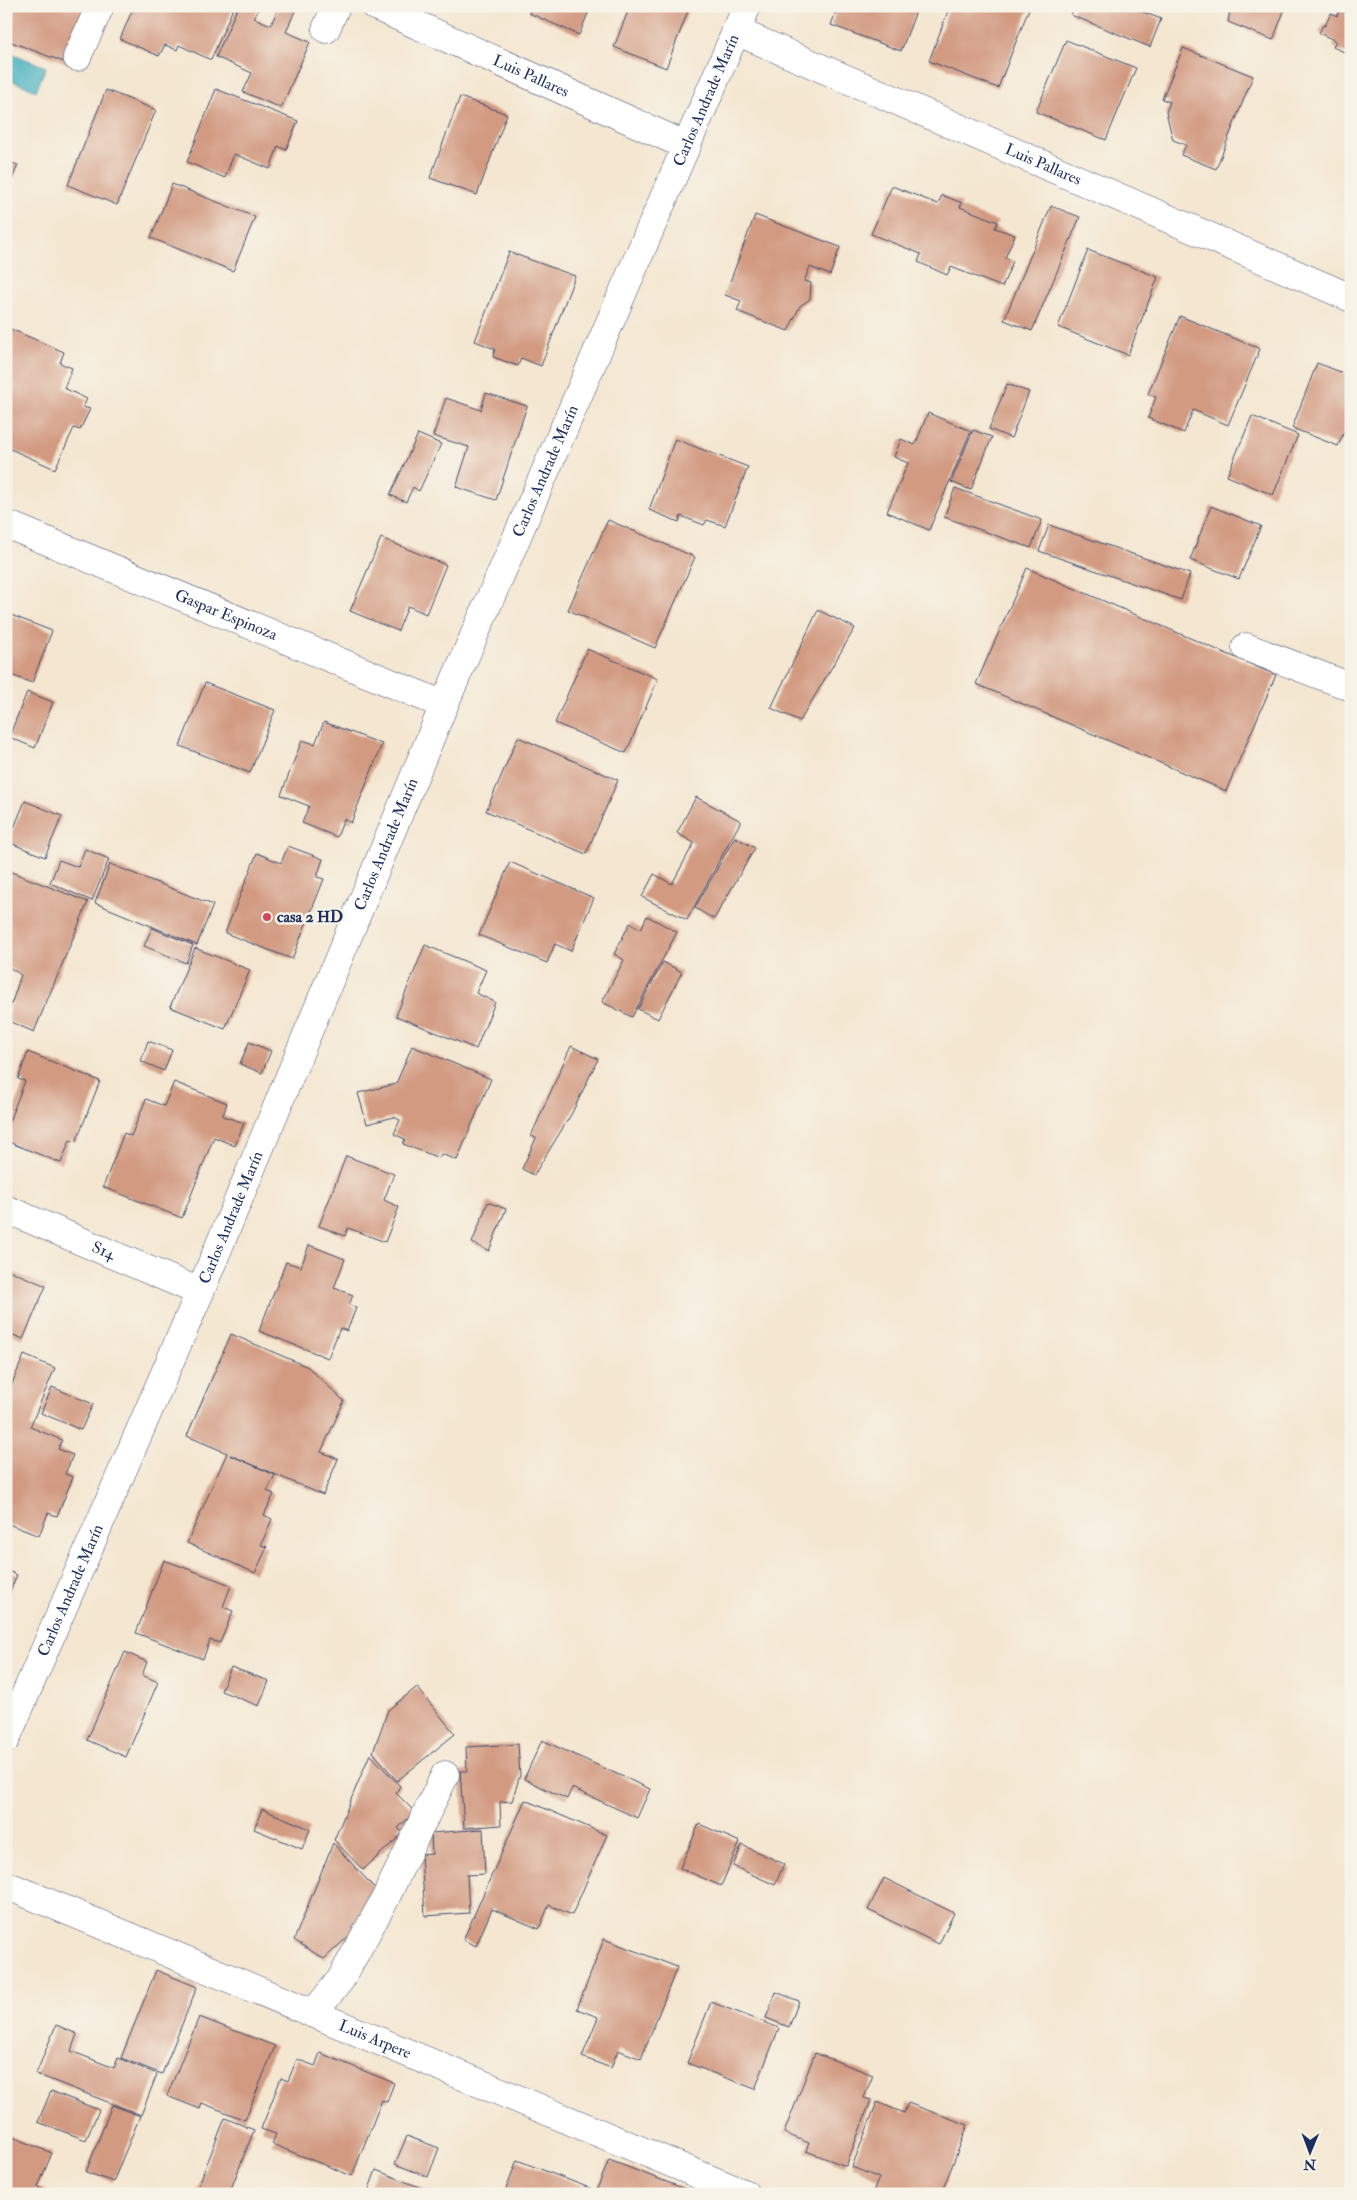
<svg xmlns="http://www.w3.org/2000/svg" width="1357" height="2200" font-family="'IM FELL Double Pica',serif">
	<rect width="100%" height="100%" fill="#f7f3e8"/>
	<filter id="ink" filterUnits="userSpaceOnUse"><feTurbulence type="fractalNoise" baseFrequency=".02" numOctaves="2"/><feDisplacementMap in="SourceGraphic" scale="10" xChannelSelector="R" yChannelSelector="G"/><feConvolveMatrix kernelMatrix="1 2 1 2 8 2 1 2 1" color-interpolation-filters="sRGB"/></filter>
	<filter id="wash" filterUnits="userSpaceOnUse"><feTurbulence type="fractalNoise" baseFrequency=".0096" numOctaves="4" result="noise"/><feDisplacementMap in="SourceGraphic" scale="20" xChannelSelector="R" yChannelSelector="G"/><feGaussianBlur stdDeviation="1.12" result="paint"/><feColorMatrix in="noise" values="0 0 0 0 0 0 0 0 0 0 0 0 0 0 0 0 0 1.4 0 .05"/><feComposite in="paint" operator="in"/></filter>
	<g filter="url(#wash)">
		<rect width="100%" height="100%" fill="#f4e6d0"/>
		<path fill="#41aebe" stroke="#2e6e8e" d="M 6,51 L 46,67 L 36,91 L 6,78 Z"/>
		<g id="blocks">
			<path fill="#d29a81" d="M 11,6 L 91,6 L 69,64 L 6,40 L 6,18 Z
				M 134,6 L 234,6 L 211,60 L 179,45 L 177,50 L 165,45 L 159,56 L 120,39 Z
				M 238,6 L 260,6 L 254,18 L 271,25 L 279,6 L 297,6 L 286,32 L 310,42 L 281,108 L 243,92 L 252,73 L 216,57 Z
				M 531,6 L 591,6 L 579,35 L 529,13 Z
				M 630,6 L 690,6 L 666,68 L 614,47 Z
				M 838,6 L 918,6 L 901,51 L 831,25 Z
				M 950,6 L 1030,6 L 998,88 L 929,61 Z
				M 1075,6 L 1128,6 L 1161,19 L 1150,47 L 1071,15 Z
				M 1231,6 L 1286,6 L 1273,40 L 1228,22 Z
				M 1341,6 L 1351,6 L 1351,55 L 1333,47 L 1336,41 L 1319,33 L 1323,25 L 1325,26 L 1331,13 L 1337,16 Z
				M 1066,40 L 1136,68 L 1106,140 L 1036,112 Z
				M 1183,48 L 1253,76 L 1216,169 L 1181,155 L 1186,145 L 1173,140 L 1166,112 L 1170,102 L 1162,99 Z
				M 216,89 L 298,121 L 286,150 L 278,146 L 270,169 L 234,154 L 225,178 L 187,162 Z
				M 106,90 L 156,110 L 117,205 L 68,185 Z
				M 460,97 L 507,114 L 477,195 L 430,178 Z
				M 6,161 L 18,165 L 8,189 L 6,188 Z
				M 172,184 L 255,217 L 233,271 L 151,238 Z
				M 892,186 L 938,204 L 942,195 L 962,203 L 960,207 L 998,222 L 995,228 L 1015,235 L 1005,258 L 1013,261 L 1002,287 L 951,267 L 947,275 L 918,262 L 921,254 L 871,234 Z
				M 1051,206 L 1080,217 L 1032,331 L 1004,320 Z
				M 755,215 L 840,247 L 830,275 L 810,267 L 804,281 L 811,283 L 810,299 L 800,306 L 788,331 L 737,311 L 741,301 L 725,295 Z
				M 1088,250 L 1158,277 L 1128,355 L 1058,327 Z
				M 509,252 L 575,276 L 541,366 L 521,358 L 518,366 L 493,357 L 495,349 L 475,341 Z
				M 1180,316 L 1260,349 L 1228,425 L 1193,410 L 1184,433 L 1148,418 L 1156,397 L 1148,394 Z
				M 6,327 L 64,352 L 60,363 L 72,368 L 64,388 L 87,399 L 83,407 L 90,409 L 80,430 L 74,428 L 55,469 L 6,447 Z
				M 1317,363 L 1351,376 L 1351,415 L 1338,446 L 1292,428 Z
				M 1007,384 L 1029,392 L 1011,438 L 989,429 Z
				M 486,393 L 527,406 L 496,500 L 456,487 L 469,447 L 433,436 L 446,398 L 481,410 Z
				M 928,413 L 971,431 L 929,530 L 887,512 L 908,463 L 894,457 L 901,439 L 915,445 Z
				M 1252,416 L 1298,435 L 1273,495 L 1227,476 Z
				M 973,430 L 992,437 L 971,490 L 951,482 Z
				M 418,434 L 441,444 L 419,491 L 413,487 L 406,502 L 390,495 Z
				M 675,439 L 748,467 L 725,526 L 707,520 L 704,525 L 681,516 L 679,522 L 649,510 Z
				M 955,488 L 1042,520 L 1031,548 L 944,517 Z
				M 1211,506 L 1261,526 L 1239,579 L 1190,560 Z
				M 608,520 L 695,557 L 655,648 L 568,610 Z
				M 1049,525 L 1190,574 L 1181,600 L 1039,551 Z
				M 381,538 L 446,565 L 426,614 L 408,606 L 398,631 L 350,611 Z
				M 1027,568 L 1276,675 L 1226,791 L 976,684 Z
				M 818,610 L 855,628 L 800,721 L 771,708 Z
				M 6,613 L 52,631 L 32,683 L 6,673 Z
				M 587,649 L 658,679 L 626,753 L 555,723 Z
				M 205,683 L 275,710 L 250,773 L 180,746 Z
				M 27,692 L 53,702 L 35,748 L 9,737 Z
				M 324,722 L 382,744 L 351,823 L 344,819 L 337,837 L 302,823 L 309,806 L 281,795 L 302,740 L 315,744 Z
				M 518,737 L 618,780 L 586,854 L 486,811 Z
				M 696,797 L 741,821 L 687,920 L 642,897 L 654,874 L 672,884 L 694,843 L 677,833 Z
				M 25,801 L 62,816 L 45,857 L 8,842 Z
				M 735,837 L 755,848 L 714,919 L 695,908 Z
				M 288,846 L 323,859 L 317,877 L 324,879 L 292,959 L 225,933 L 257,853 L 281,863 Z
				M 85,849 L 109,859 L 92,901 L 50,883 L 59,860 L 78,867 Z
				M 510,862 L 594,898 L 571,951 L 555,944 L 547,963 L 479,935 Z
				M 110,864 L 213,905 L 197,945 L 95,903 Z
				M 6,870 L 88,902 L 34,1032 L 6,1020 L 21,975 L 6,965 Z
				M 647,916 L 677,932 L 632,1017 L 602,1002 L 624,960 L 614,954 L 630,923 L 641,929 Z
				M 152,928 L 193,945 L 186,963 L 144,946 Z
				M 425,945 L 486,970 L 476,993 L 495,1002 L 476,1049 L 396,1016 Z
				M 195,948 L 250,970 L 225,1029 L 170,1007 Z
				M 663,962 L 682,972 L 658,1019 L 638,1009 Z
				M 148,1041 L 172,1050 L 164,1071 L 141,1061 Z
				M 249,1042 L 271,1051 L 262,1073 L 240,1064 Z
				M 412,1046 L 491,1079 L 457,1160 L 441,1154 L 439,1158 L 403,1144 L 405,1139 L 394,1134 L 400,1120 L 394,1117 L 367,1124 L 358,1093 L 396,1084 Z
				M 571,1046 L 598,1059 L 572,1113 L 534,1175 L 522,1169 L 536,1138 L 531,1136 Z
				M 28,1052 L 100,1081 L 76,1142 L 70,1140 L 61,1163 L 6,1141 L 6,1129 L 25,1081 L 18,1079 Z
				M 174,1082 L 227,1103 L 223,1116 L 244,1123 L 235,1146 L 214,1137 L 182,1218 L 103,1187 L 124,1133 L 131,1136 L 146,1099 L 164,1106 Z
				M 346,1156 L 394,1174 L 384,1200 L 399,1207 L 385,1242 L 348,1228 L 345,1236 L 319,1226 Z
				M 488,1202 L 506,1209 L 489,1251 L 472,1243 Z
				M 309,1245 L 345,1259 L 334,1288 L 353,1295 L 349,1305 L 356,1308 L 347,1331 L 340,1328 L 328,1358 L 259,1331 L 286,1262 L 301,1267 Z
				M 6,1269 L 46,1286 L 23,1339 L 6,1332 Z
				M 231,1334 L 308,1367 L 344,1401 L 321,1452 L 338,1459 L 323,1495 L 230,1455 L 275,1475 L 267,1491 L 274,1494 L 264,1515 L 272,1519 L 261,1545 L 267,1547 L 255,1573 L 187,1543 L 227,1453 L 187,1436 Z
				M 24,1355 L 55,1368 L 30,1427 L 62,1440 L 58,1449 L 73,1455 L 65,1474 L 73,1477 L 57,1516 L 48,1513 L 39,1536 L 6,1523 L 6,1398 Z
				M 52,1387 L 93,1404 L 81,1430 L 41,1413 Z
				M 164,1560 L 231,1585 L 223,1607 L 233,1611 L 220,1643 L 210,1640 L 203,1659 L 136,1633 Z
				M 6,1570 L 17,1575 L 6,1600 Z
				M 125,1652 L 147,1662 L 142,1675 L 158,1682 L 126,1757 L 87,1740 Z
				M 231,1667 L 269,1681 L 259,1706 L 221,1691 Z
				M 417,1687 L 455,1734 L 397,1781 L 373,1752 L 388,1710 Z
				M 542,1740 L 650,1789 L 637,1818 L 572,1788 L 567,1799 L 524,1779 Z
				M 518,1744 L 520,1775 L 512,1801 L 500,1802 L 501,1825 L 464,1828 L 460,1771 L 467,1771 L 466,1747 Z
				M 370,1754 L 400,1786 L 396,1793 L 415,1812 L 398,1828 L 403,1833 L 363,1870 L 334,1840 Z
				M 525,1800 L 607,1835 L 572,1915 L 549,1905 L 539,1929 L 492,1909 L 476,1946 L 463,1940 Z
				M 262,1809 L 310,1829 L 302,1849 L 254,1829 Z
				M 699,1824 L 740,1842 L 721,1886 L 680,1868 Z
				M 483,1829 L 485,1874 L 467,1875 L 469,1913 L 425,1916 L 421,1855 L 432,1854 L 431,1833 Z
				M 333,1843 L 382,1896 L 369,1917 L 324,1959 L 294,1940 Z
				M 742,1845 L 784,1864 L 775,1885 L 733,1866 Z
				M 884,1878 L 954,1913 L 939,1944 L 868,1910 Z
				M 604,1939 L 677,1967 L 641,2059 L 618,2050 L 611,2068 L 582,2057 L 598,2017 L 577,2009 Z
				M 156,1970 L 197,1987 L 162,2074 L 121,2058 Z
				M 776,1992 L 799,2001 L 789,2027 L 766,2018 Z
				M 711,2002 L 779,2028 L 755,2089 L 687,2063 Z
				M 199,2017 L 275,2046 L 245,2120 L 202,2103 L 200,2109 L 167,2096 Z
				M 56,2025 L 77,2034 L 71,2051 L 114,2068 L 118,2058 L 157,2074 L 141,2115 L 36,2074 Z
				M 320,2053 L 394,2083 L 387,2102 L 382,2100 L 352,2176 L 272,2144 L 276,2134 L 261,2129 L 281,2078 L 288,2081 L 297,2059 L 315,2066 Z
				M 815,2053 L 873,2075 L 864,2098 L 871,2100 L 846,2166 L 806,2151 L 809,2143 L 784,2133 Z
				M 51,2091 L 99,2110 L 86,2140 L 38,2122 Z
				M 877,2102 L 904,2113 L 908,2103 L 968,2125 L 941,2194 L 872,2194 L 879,2178 L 852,2167 Z
				M 112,2105 L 140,2116 L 113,2182 L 86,2172 Z
				M 225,2118 L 254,2130 L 229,2194 L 195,2194 Z
				M 8,2135 L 52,2153 L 38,2187 L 54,2194 L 6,2194 L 6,2140 Z
				M 407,2136 L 439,2148 L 428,2177 L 395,2164 Z
				M 517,2160 L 592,2189 L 590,2194 L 504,2194 Z
				M 609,2160 L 685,2189 L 684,2194 L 595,2194 Z
				M 376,2170 L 437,2194 L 367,2194 Z"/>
		</g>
	</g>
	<g filter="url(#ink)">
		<use href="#blocks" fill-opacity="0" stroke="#3c4a6f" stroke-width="1"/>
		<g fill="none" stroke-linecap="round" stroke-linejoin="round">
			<defs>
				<g id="minor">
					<path id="s1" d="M 375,6 L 687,146"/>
					<path d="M 326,29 L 336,6"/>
					<path id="s2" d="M 736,31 L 1351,298"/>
					<path d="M 77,57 L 100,6"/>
					<path id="s3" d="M 6,524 L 444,705"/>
					<path d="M 1246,647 L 1351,687"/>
					<path id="s4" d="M 6,1209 L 200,1292"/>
					<path id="s5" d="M 6,1739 L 200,1292 L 444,705 L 747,6"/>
					<path id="s6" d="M 6,1885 L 745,2194"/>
					<path d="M 313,2014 L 341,1979 L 384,1901 L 445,1775"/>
				</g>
			</defs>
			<use href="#minor" stroke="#3c4a6f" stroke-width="29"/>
			<use href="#minor" stroke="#fff" stroke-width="28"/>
		</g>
	</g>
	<circle fill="#d1495b" stroke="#f7f3e8" stroke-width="2" cx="267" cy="917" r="5"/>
	<g text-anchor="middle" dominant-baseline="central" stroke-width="5" stroke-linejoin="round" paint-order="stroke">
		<g font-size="16" fill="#1b2f5e" stroke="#f7f3e8">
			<text stroke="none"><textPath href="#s1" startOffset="171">Luis Pallares</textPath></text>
			<text stroke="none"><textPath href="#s5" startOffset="1782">Carlos Andrade Marín</textPath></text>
			<text stroke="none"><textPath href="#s2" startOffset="335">Luis Pallares</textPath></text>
			<text stroke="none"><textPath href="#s5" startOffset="1378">Carlos Andrade Marín</textPath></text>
			<text stroke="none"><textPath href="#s3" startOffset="238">Gaspar Espinoza</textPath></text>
			<text stroke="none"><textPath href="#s5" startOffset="972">Carlos Andrade Marín</textPath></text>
			<text stroke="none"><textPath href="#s5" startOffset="568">Carlos Andrade Marín</textPath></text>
			<text stroke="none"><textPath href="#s4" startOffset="106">S14</textPath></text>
			<text stroke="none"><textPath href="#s5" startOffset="162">Carlos Andrade Marín</textPath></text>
			<text stroke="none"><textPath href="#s6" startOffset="400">Luis Arpere</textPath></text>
		</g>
		<g font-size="16" font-weight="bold" fill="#1b2f5e" stroke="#f7f3e8" text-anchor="start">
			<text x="277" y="917">casa 2 HD</text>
		</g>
	</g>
	<rect width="1357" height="2200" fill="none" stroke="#f7f3e8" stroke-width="25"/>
	<g transform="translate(1310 2152) rotate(181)" stroke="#f7f3e8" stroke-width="4" paint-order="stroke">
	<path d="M0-4L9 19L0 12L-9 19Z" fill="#1b2f5e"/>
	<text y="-8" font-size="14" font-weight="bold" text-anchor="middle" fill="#1b2f5e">N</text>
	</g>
</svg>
